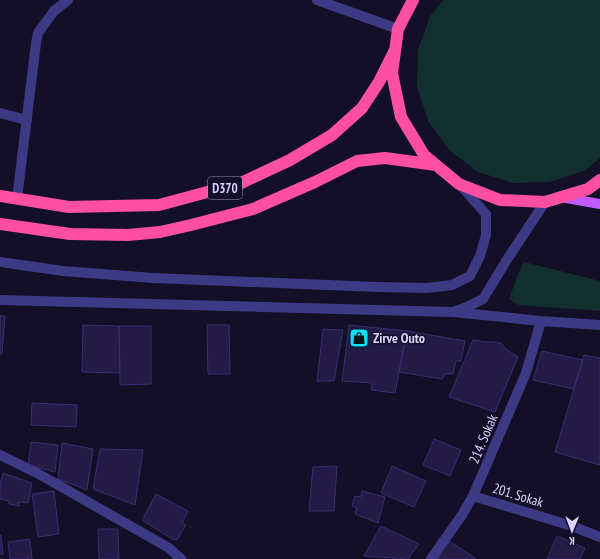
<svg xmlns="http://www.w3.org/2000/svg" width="600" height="559" font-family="'PT Sans Narrow',sans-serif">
	<rect width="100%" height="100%" fill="#130f26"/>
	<path fill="#12302f" d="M 444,0 L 600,0 L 600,158 L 584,171 L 549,182 L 513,183 L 478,172 L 449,150 L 428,121 L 417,86 L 418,50 L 430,16 Z
		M 524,262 L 600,281 L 600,311 L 519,305 L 509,299 L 517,277 Z"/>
	<path fill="#241b47" stroke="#3b2d73" d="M 0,316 L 5,316 L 2,354 L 0,354 Z
		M 83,325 L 119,326 L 120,373 L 82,372 Z
		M 207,325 L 229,325 L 230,374 L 208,374 Z
		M 349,325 L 407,331 L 395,393 L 371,390 L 372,383 L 342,381 Z
		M 119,326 L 151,326 L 151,384 L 120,385 Z
		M 323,329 L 343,330 L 334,381 L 317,381 Z
		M 407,331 L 465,341 L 461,361 L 456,361 L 453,374 L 445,374 L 442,379 L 399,372 Z
		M 473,340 L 488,342 L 495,342 L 502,344 L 506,349 L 518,357 L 495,412 L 449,397 Z
		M 542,351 L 583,360 L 574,389 L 533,380 Z
		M 584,355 L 600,358 L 600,465 L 555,452 Z
		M 32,403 L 77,405 L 76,427 L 31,425 Z
		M 434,439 L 461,450 L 450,476 L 423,465 Z
		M 31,442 L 58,445 L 55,472 L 28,465 Z
		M 62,443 L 93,449 L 87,490 L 58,479 Z
		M 100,449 L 143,450 L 135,505 L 93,489 Z
		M 337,466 L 334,511 L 309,511 L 313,467 Z
		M 392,466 L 426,481 L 414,507 L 381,493 Z
		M 3,473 L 32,483 L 28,503 L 18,502 L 19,506 L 9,504 L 9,501 L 0,499 L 0,486 Z
		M 54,491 L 59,534 L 38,537 L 32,494 Z
		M 362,491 L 385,497 L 378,523 L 355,514 L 357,508 L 352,506 L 355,496 L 361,497 Z
		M 156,494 L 188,511 L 182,523 L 186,525 L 177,540 L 172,539 L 142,520 Z
		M 381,526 L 419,544 L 408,559 L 364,556 Z
		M 98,529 L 118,529 L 119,559 L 99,559 Z
		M 0,535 L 1,535 L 3,554 L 0,554 Z
		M 557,536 L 585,548 L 580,559 L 547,559 Z
		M 30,539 L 32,559 L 10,559 L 8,542 Z
		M 449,541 L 475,558 L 475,559 L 437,559 Z"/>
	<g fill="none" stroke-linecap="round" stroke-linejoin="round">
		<path stroke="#3d3a85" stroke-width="10" d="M 317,0 L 398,29
			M 0,113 L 27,120
			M 17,199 L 36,43 L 38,33 L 54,11 L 68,0
			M 0,262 L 63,271 L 153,278 L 377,287 L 427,288 L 452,285 L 470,276 L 480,256 L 486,235 L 486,214 L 459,184
			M 0,300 L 453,312 L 541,321 L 600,325
			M 456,311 L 467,307 L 483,299 L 508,258 L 545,202
			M 0,455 L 37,473 L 169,548 L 181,559
			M 473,496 L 572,526 L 600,537
			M 431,559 L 462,515 L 473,496 L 526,373 L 541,321"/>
		<path stroke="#c25bff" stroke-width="10" d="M 561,197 L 600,204"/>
		<path stroke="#ff4fa3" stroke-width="12" d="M 413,0 L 398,29 L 392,73 L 401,117 L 424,155 L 459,184 L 500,200 L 545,202 L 588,189 L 600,180
			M 0,196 L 69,207 L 159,205 L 241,183 L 290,160 L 332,135 L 362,108 L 379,82 L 395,50
			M 0,224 L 70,234 L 128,235 L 160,232 L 191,225 L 253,209 L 315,182 L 357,161 L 385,158 L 436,165"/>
	</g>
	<defs>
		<symbol id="shop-square" viewBox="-11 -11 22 22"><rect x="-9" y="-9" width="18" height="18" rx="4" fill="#00e5ff" stroke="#130f26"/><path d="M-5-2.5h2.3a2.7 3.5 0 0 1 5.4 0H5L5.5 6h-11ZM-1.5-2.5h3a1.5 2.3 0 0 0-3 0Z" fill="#111"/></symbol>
	</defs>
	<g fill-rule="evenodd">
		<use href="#shop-square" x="348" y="327" width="22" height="22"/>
	</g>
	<g text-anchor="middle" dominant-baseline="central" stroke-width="3" stroke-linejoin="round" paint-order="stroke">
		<rect fill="#130f26" stroke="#9e99be" stroke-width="1" x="208" y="177" width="34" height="22" rx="3"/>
		<g font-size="13" font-weight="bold" fill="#d9d4ff">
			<text x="225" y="188">D370</text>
		</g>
		<g font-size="14" font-weight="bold" fill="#d9d4ff" stroke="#130f26" text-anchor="start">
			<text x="373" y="338">Zirve Outo</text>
		</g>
		<g font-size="14" fill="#d9d4ff" stroke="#130f26">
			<text transform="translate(483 439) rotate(-67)">214. Sokak</text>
			<text transform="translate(518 495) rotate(17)">201. Sokak</text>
		</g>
	</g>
	<g transform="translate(572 531) rotate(181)" stroke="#130f26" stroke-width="3" paint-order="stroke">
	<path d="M0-3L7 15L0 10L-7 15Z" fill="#d9d4ff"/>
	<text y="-6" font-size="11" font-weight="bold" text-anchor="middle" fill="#d9d4ff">K</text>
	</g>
</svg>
